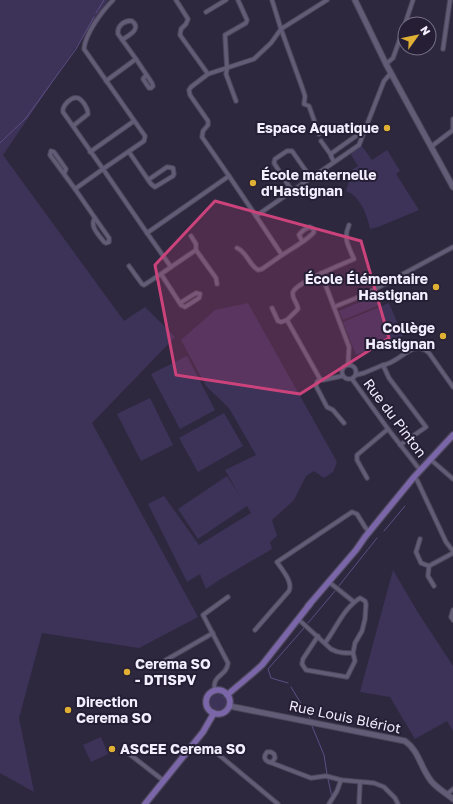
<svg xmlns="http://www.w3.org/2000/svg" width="453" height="804" font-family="'Golos Text',sans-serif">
  <rect width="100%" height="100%" fill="#2e283f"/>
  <g fill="#3d3358">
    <path d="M0,0H108L3,155L124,321L145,307L175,337L92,423L198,617L139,648L42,633L19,718L34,792L0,773Z"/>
    <path d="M361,145L372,160L387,150L400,171L396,174L419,210L378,227L370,229C368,217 360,195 346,191L353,169L358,166L350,153Z"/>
    <path d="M376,295L380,305L343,320L339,311Z"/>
    <path d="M248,303L337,462L333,472L324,478L314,471L306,476L294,500L272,520L277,536L270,542L272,549L219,580L206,589L200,574L187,582L148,504L164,496L199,545L251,513L247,506L198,539L178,509L227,476L240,496L225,470L256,455L229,408L206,386L181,340L215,310Z"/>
    <path d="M389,303L403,336L356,355L343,322Z"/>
    <path d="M187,356L215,410L180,429L151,374Z"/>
    <path d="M150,398L173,445L141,461L117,414Z"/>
    <path d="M224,413L243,446L198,472L179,438Z"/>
    <path d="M393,570L417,611L453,666V731L447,721L415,739L390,697L360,692Z"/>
    <circle cx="218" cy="702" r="9"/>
    <path d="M101,737L108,754L91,762L83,745Z"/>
  </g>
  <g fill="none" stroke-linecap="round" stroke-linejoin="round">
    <g stroke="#5d4e84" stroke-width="1">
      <path d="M96,13L104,0"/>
      <path d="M0,143L26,118L76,49L94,17"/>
      <path d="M384,531L405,506"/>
      <path d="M338,587L377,538"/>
      <path d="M308,623L335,591"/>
      <path d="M288,683L271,678L268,669L304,628"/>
      <path d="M291,687L311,720"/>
      <path d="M312,726L324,755L327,774"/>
      <path d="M328,779L332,797"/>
    </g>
    <defs>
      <g id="street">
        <path d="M113,0C102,11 85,34 84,49L145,136L144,141L103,169L147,233L229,176L256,216L359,145L384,81L391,73"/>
        <path d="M176,0L188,19L186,24L181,29L180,35L208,74L191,87L189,90L190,95L208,121V125L203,131L202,137L229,176"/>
        <path d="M272,0L281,29L302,87L305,96L304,104L309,106L319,134"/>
        <path d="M206,12L226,0"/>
        <path d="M405,24L413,0"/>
        <path d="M443,49L450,0"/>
        <path d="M136,59L152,83L153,86L151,88H149L143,79L146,75"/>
        <path d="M386,64L393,58L405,25"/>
        <path d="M208,74L254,59L271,43L281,29L327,0"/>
        <path d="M106,81L136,59L118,34C117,26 124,20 132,21C142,29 129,35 122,40"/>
        <path d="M236,101L226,74L227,69L225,35L246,23L247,20L238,0"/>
        <path d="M73,126L88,114C88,110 87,108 85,105C83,102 81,99 78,98C71,96 62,106 63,112L103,169L75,189L95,218"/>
        <path d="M321,141L331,155"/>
        <path d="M432,146L453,130V119"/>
        <path d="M90,152L134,121"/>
        <path d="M129,152L151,184L155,187L173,176L174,174L173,168L167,167L148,180"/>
        <path d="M334,162L331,156L332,153L363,131"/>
        <path d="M64,174L50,155L51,151L54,152L66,169L64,174L75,189"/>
        <path d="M292,191L274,163L275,159L287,151H292L311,178"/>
        <path d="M95,218L109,238V242L106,243L104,242C99,235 89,226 95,218Z"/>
        <path d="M147,233L171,267L161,274L181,305L185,307L199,298L200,294L196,293L180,303"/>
        <path d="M237,248C247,252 249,265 258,270L262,269L282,255L256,216"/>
        <path d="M196,250L216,278L217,284"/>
        <path d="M282,255C291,249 308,240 314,232L313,229L310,227C306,228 302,231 299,235L302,241"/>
        <path d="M129,266L142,284L144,285L161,274"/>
        <path d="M171,267L196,250V244L191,236"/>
        <path d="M321,273L349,347L348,365"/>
        <path d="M334,307L366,294L453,247"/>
        <path d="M272,308L278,321L281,322L287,320"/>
        <circle cx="349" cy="372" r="7"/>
        <path d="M383,365C400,363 413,338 429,353L453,387"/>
        <path d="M356,375L364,373L383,365L389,378L426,427L400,445"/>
        <path d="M342,376L323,380L320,379L317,382L316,386L327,407L333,410L344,423"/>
        <path d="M320,379L287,320L298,309C298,303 291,298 293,292C297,282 343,264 354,259C348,245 343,239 349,225"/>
        <path d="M352,379L388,429L420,470"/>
        <path d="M430,459L453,479"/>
        <path d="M414,477L417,480L446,542L453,551"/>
        <path d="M367,478L357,460V455L388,429"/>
        <path d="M420,539L416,552L421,563L429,566L453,553"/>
        <path d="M429,566L428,576L434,586"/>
        <path d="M329,582L354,602"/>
        <path d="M453,610L451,617L453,620"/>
        <path d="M298,619L331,649C338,653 344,653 353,653L355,643L362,631L365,619L366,604L365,601L360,598C343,609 337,627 325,643"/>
        <path d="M255,630L289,591C293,582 283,571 277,562L352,512L357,514L365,527L369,532"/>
        <path d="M318,636L303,659L302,664L306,670L347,677L355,661L353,653"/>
        <path d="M166,660L213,633"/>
        <path d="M215,691C211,674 227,677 228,663L203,615L228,597"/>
        <path d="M128,753L164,781"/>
        <path d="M219,755L278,804"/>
        <path d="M269,762H272L275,758L274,754L271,752H267C262,758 266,762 272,763L311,778L326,776L341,780L374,783L384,787L395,798L398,804"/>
        <path d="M447,794L453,789"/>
        <path d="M329,804L337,791L341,780"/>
        <path d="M359,804L360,783"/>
      </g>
      <g id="secondary">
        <path d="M355,0L386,64L453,187"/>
        <path d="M229,706L405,741C418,750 420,765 429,778C434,787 445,792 453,799"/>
      </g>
      <g id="primary">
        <path d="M308,606L356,550L365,537L414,477L453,435"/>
        <circle cx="218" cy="702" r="12"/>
        <path d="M227,695L253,673L262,665L310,604"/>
        <path d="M145,804L203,732L214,713"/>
      </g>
    </defs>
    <use href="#street" stroke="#4c465a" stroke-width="5.5"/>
    <use href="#secondary" stroke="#4c465a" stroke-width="7"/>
    <use href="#primary" stroke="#4c465a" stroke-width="8"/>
    <use href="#street" stroke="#635c76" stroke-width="3.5"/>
    <use href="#secondary" stroke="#635c76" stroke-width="5"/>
    <use href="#primary" stroke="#7a66a9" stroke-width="5.5"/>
  </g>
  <path fill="#cc437c" fill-opacity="0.2" stroke="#cc437c" stroke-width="3" stroke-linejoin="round" d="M215,201L361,241L389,338L300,394L176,375L155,265Z"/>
  <g fill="#e0b034" stroke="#251e35" stroke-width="1.5">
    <circle cx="387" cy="128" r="4"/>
    <circle cx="253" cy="183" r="4"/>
    <circle cx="436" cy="287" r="4"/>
    <circle cx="443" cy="336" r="4"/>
    <circle cx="127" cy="672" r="4"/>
    <circle cx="68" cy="710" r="4"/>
    <circle cx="112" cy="749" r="4"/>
  </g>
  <g text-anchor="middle" stroke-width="4" stroke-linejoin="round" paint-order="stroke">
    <g font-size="14" font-weight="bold" fill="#f2eefe" stroke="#251e35" text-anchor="start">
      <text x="379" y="133" text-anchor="end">Espace Aquatique</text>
      <text x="261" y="180">École maternelle<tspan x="261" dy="16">d'Hastignan</tspan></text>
      <text x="428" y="284" text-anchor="end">École Élémentaire<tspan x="428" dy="16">Hastignan</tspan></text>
      <text x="435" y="333" text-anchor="end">Collège<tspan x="435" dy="16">Hastignan</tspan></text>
      <text x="135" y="669">Cerema SO<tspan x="135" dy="16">- DTISPV</tspan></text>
      <text x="76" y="707">Direction<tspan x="76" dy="16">Cerema SO</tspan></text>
      <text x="120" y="754">ASCEE Cerema SO</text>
    </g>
    <g font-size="14" fill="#f2eefe" stroke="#251e35">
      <text transform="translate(395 418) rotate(53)" y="5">Rue du Pinton</text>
      <text transform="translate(345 717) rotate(12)" y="5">Rue Louis Blériot</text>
    </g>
  </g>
  <g transform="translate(417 36) rotate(57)"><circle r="19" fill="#251e35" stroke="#777185"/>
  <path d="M0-3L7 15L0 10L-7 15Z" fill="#e0b034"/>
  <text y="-6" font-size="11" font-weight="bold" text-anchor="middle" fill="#f2eefe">N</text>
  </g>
</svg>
